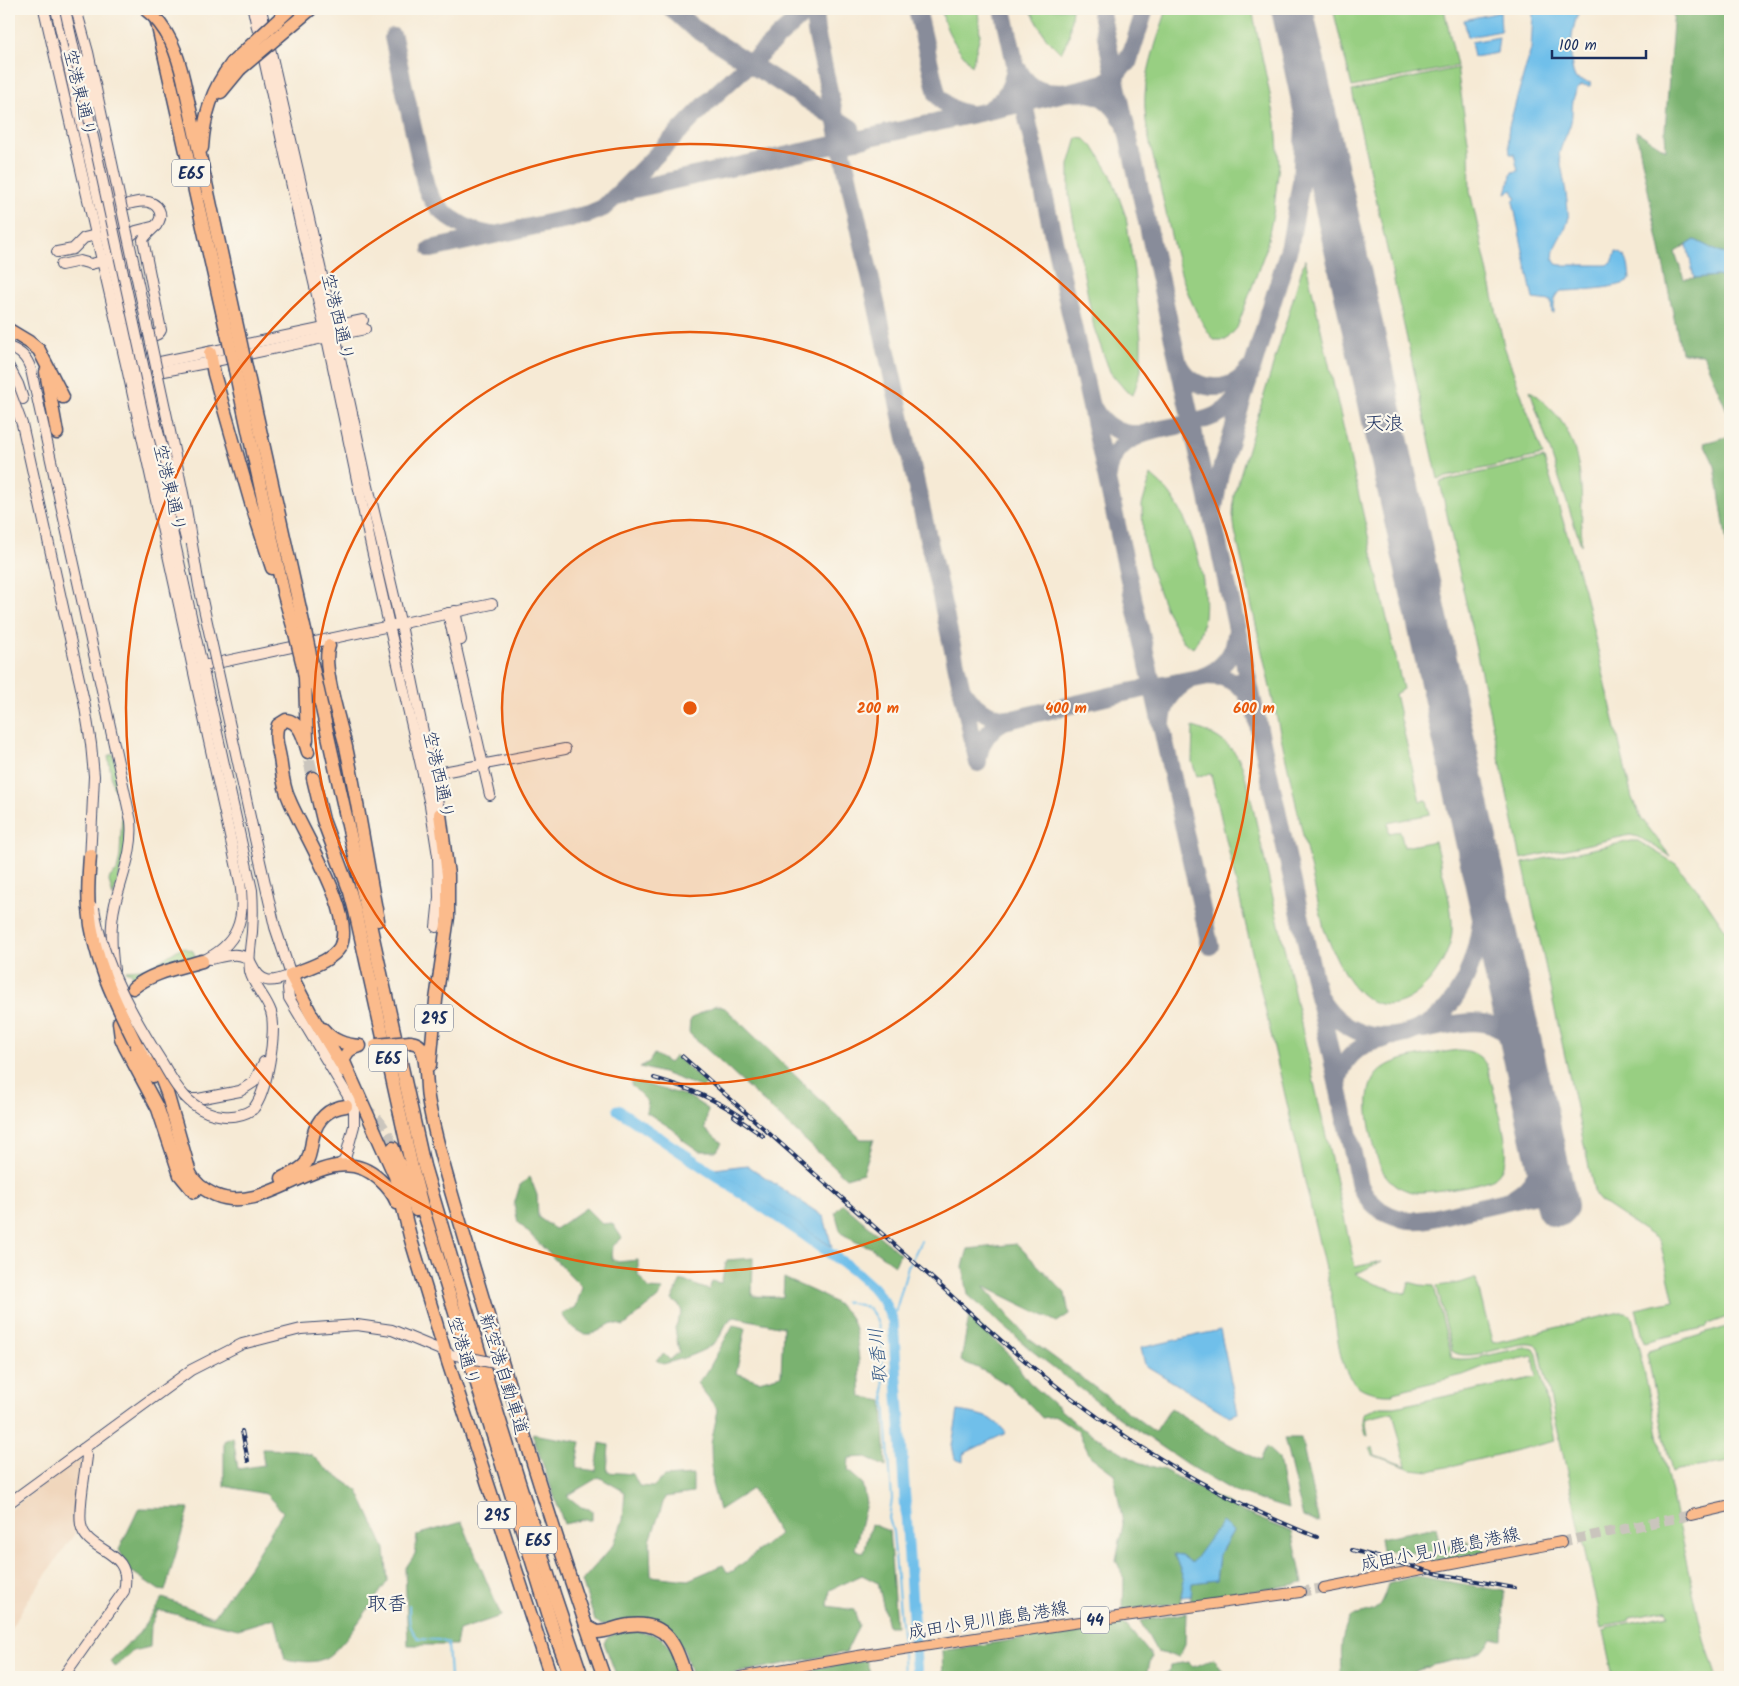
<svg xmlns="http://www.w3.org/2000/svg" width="1739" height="1686" font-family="Kalam,'Klee One',sans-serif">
  <rect width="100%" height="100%" fill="#fbf7ec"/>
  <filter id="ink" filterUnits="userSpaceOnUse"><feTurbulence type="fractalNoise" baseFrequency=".02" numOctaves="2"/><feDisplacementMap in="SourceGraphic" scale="10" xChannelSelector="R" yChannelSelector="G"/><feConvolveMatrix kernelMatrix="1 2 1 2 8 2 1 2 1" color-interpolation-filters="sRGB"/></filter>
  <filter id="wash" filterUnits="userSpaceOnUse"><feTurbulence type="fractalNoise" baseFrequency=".0096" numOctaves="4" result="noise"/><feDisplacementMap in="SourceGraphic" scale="20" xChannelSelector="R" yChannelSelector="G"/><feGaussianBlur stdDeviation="1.12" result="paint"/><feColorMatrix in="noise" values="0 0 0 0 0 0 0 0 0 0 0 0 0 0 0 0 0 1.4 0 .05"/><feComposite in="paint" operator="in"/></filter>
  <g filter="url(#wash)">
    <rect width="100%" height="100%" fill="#f6ead5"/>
    <path fill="#f0d6bc" d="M76,1457H80L83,1461L78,1529L28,1600L9,1631V1511Z"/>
    <g fill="#98cf82" stroke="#5a7f70">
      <path d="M942,9H978L980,35L972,66C959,50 943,30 942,9Z"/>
      <path d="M1030,9H1072L1069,37L1061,53L1046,38Z"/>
      <path d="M1167,9H1252L1276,123L1279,164L1274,209L1266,249L1237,328L1226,340H1214C1180,296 1173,240 1160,187C1155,162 1146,135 1145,109C1143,75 1157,41 1167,9Z"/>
      <path d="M1333,9H1444L1457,66L1352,87Z"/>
      <path d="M1457,68L1469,147L1470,191L1504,346L1543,455L1438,479L1352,91Z"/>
      <path d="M1077,138L1085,139L1095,149L1111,175L1126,217L1134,271L1141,339V371L1133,395L1126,391L1110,372L1094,328L1069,196V165Z"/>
      <path d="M1305,259L1403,689L1395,694L1420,801L1427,800L1430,814L1388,823L1389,833L1400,831L1404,847L1435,841C1440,866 1454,907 1452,931C1450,966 1407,1023 1368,999C1345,984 1334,953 1324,929L1235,531L1233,515L1234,495Z"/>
      <path d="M1530,390C1541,400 1555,411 1563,424C1585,460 1582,504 1581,545Z"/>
      <path d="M1544,458L1584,590L1632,798L1642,819L1670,856L1639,837L1630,835L1521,859L1440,482Z"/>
      <path d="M1151,475C1157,481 1165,487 1170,494C1195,528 1220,611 1193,648L1183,641L1166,610L1151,571L1143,539L1142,505Z"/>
      <path d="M1193,727C1211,732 1229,742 1239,759C1243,766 1245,777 1248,785L1355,1267L1382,1261L1356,1274L1373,1283L1406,1294L1409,1282L1420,1285L1434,1286L1452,1358C1472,1364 1523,1343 1534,1349L1537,1354L1555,1441L1430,1471L1411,1469L1373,1455L1370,1448H1373L1375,1455L1406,1466L1393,1412L1365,1419L1368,1435L1366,1434L1363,1422L1364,1413L1381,1407H1395L1537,1377L1533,1356L1488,1365L1463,1375L1393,1392V1394C1354,1395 1344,1377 1338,1342C1336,1327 1334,1313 1332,1299L1211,774L1197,776L1192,762Z"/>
      <path d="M113,754L131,835L113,897L109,881L110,877L117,871L120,856L122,812L121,795L113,787L108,756Z"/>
      <path d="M1632,841H1638L1676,864L1701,894L1730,937V1316L1708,1324L1707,1327L1644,1342L1636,1309L1674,1301L1660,1241L1600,1201L1595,1195L1523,863Z"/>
      <path d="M182,947L193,951L196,958L130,984L132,973L127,972L126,970L141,969L152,966Z"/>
      <path d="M1458,1050C1472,1050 1483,1056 1488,1069C1493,1089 1509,1141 1506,1159C1505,1166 1499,1174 1494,1178C1482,1185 1429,1193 1415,1192C1409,1192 1403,1189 1397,1186C1379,1174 1377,1157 1372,1137C1354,1057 1395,1060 1458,1050Z"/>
      <path d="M1472,1279H1476L1492,1341L1493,1343L1620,1312H1626L1632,1317L1704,1641L1716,1677H1613L1603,1631L1607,1630L1609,1627L1668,1615L1667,1610L1629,1617L1628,1621L1608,1625L1606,1627L1602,1628L1539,1347C1524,1334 1471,1366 1452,1351L1437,1286L1460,1283Z"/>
      <path d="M1730,1326V1462L1678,1470L1672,1473L1647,1354L1648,1351Z"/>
    </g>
    <g fill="#7ab270" stroke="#4a7067">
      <path d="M1674,9H1730V34L1727,54L1730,58V255L1721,253L1695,240L1675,252L1684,279L1717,276L1730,280V418L1703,354L1684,353L1681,352L1636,131L1666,150L1665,131Z"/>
      <path d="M1730,436V543L1727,544L1715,466L1704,443Z"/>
      <path d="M716,1005L725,1008L861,1139H874L863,1173L846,1178L689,1033L690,1019Z"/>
      <path d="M654,1054L669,1063L675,1056L707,1084L703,1088L666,1074L640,1067L649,1062Z"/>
      <path d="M632,1081L688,1096L708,1109L705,1129L722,1143L717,1151H699L683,1140L674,1130L646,1112L648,1102L631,1085Z"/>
      <path d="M530,1177L537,1195L538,1217L555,1229L586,1208L602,1224L612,1223L622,1238L613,1246L612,1259L618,1262L638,1260V1275L649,1289L663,1290L658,1298L624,1326L612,1323C606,1326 600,1331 594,1333C581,1338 568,1325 562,1314L576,1307L582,1287L518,1222L514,1205L520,1185Z"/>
      <path d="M843,1204L900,1254L895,1265L870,1247L856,1242L841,1233L835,1212Z"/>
      <path d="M1017,1244L1065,1293L1069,1314L1057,1322L983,1286L1029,1339L1155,1432L1171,1408L1207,1432L1260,1461L1266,1447L1279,1459L1288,1509L1235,1492L1187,1464L1115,1415L1031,1350L968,1295L963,1266L968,1249Z"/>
      <path d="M753,1258L752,1296L783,1297L784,1278C802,1287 840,1300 850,1317C860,1332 859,1377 861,1397L883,1401L886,1467L866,1457L849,1458L848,1471L862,1483L866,1503L855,1549L864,1553L871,1524L889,1531L896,1626H888L878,1583L862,1575L830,1590L828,1606L854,1610L859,1625L846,1652L716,1677H704L691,1674L685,1652L673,1636L642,1621L601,1625L595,1621L582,1581L614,1544L623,1520L625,1492L599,1477L567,1496L581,1507L592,1510V1520H582L564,1524L532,1434L581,1442L576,1468L596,1471L600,1443L609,1445L607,1472L633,1474L639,1486L653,1487L664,1477L693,1475V1493L665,1497L650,1541L651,1576L688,1580L723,1565L727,1572L733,1571L779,1534L752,1489L719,1510L712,1484L711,1443L718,1410L697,1383L707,1372L733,1325L746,1328L736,1373L759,1381L781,1375L783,1327L734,1317C725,1321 724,1331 718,1339C708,1352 678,1360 663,1364L656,1360L664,1354L670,1360L679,1352L675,1328L682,1312L679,1305L672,1300L681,1280L709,1290L712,1281L721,1283L727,1260Z"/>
      <path d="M969,1316L1007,1352L1029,1382L1080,1427L1138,1462L1164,1470L1243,1512L1292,1532L1303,1583L1191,1601V1583L1216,1580L1219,1555L1233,1531L1192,1563L1181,1555L1174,1554L1184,1580L1180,1603L1123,1610L1124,1578L1116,1560L1123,1524L1114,1474L1090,1456L1078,1431L1056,1416L1042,1418C1017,1389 997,1375 961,1361Z"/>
      <path d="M233,1437L238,1469L264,1465L262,1449L295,1450L312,1455L325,1468L358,1491L385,1549L388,1581C375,1598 340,1653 323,1659C312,1664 297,1661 285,1659L275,1618L238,1629L158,1610L151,1625L150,1647L133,1651L115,1667L110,1661L139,1633L163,1598L213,1617L249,1567L283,1512L266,1494L224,1486V1441Z"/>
      <path d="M1284,1438H1301L1319,1523L1303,1517Z"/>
      <path d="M139,1508L189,1509L165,1591L159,1590L131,1571L119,1550Z"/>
      <path d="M462,1522L501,1616L459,1630L456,1645H408L405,1569L415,1554L417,1535Z"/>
      <path d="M1436,1527L1440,1547L1468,1541L1470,1545L1479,1543L1488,1552L1431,1562L1430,1553L1382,1550L1380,1538Z"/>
      <path d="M1415,1576L1504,1591L1503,1640L1492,1639L1483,1650L1465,1658L1433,1665L1399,1677H1335L1342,1671C1341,1647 1340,1638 1351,1616C1379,1611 1379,1610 1388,1584Z"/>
      <path d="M1186,1613L1185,1645L1179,1657L1157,1652L1140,1621Z"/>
      <path d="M1124,1623L1152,1656L1146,1677L943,1676L942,1651Z"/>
      <path d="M634,1631C670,1634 669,1645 681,1675L679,1677H617L604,1643C610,1631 622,1632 634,1631Z"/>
      <path d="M1214,1658L1226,1677H1156L1169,1672L1170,1665L1188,1662L1193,1667Z"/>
      <path d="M866,1660L871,1677H841L838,1673L824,1677H764Z"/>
    </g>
    <g fill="#70bfea" stroke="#4677a4">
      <path d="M1541,9H1581C1571,22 1567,65 1576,79L1591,83L1590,86L1582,85C1579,88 1576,90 1575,94C1571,103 1573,113 1571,122C1568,134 1561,144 1559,155C1562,166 1570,213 1568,221C1564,235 1547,250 1556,264L1560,265H1606L1612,263L1616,252C1629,253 1629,270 1630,280C1624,288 1574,291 1561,291C1553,298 1554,304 1554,313H1552L1551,301L1533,299L1513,202L1516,198L1512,190L1506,193L1512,172L1518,171L1514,154H1510L1508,134L1509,126L1531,49L1533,13Z"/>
      <path d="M1500,12L1501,31L1468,37L1464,20Z"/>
      <path d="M1499,37L1497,53L1474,57L1471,42Z"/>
      <path d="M1695,240L1721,253L1730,255V280L1717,276L1694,278L1687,245Z"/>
      <path d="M747,1165L824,1217L832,1247L715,1169Z"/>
      <path d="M1220,1330L1238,1413L1229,1416L1145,1365L1141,1348Z"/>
      <path d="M958,1411C979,1415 993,1415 1006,1433L963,1454V1462L955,1459L952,1445Z"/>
      <path d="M1222,1522L1233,1531L1219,1555L1216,1580L1192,1583L1191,1596L1181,1597L1184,1580L1174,1554L1181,1555L1192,1563Z"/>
    </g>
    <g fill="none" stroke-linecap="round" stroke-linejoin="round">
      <g stroke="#70bfea" stroke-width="2">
        <path d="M845,1302C867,1305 875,1308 880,1332L892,1499L889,1518L893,1532L903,1646"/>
        <path d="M893,1321L908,1267L921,1241"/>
        <path d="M409,1605C409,1621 408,1628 419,1639L439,1640L448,1643L450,1677"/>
        <path d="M903,1653L904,1677"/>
      </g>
      <path stroke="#70bfea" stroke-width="11" d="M618,1110L806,1236L853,1270L872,1287L884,1302L893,1321L917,1677"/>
      <g stroke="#888c9a" stroke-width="18">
        <path d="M672,9L691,26L851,128"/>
        <path d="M817,9L815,22L816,32L978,763"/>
        <path d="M917,9L937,94C945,106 956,113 970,114"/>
        <path d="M1003,9L1210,946"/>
        <path d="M1100,9L1360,1186C1374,1212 1398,1224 1428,1219L1554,1190"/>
        <path d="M393,37L426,187C434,212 467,232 491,235"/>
        <path d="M1128,63L1145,9"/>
        <path d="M1018,69C1041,111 1073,81 1103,98C1112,104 1118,112 1123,121"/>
        <path d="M988,110C1005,101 1013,86 1015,67"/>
        <path d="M615,197L630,190L1024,103L1104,83C1119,74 1123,66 1131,52"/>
        <path d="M431,249L589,214L603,208L615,197L716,94L809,9"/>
        <path d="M1179,365C1194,392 1230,395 1248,370"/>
        <path d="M1094,409C1104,427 1121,435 1141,434"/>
        <path d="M1108,476C1114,417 1188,436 1225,410C1232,405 1237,397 1242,389"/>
        <path d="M1214,508L1220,473L1290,245L1301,182L1304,127V61"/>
        <path d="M1202,677C1221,670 1235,655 1236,634"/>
        <path d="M963,691C974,709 990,718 1011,719"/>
        <path d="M1162,723C1163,704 1173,689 1190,680"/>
        <path d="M978,760C980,742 989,729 1004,721L1114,695L1208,676L1222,677L1234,682L1244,690L1251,701"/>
        <path d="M1320,998C1332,1018 1351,1032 1374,1036C1389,1038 1403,1036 1416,1030C1470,1009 1484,932 1483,882"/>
        <path d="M1424,1030C1468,1021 1502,1010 1525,1060"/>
        <path d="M1338,1086C1340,1059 1359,1044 1384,1039"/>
        <path d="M1514,1197C1534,1185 1543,1166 1543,1143"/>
      </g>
      <path stroke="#888c9a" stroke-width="42" d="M1292,9L1557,1206"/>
    </g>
  </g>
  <g filter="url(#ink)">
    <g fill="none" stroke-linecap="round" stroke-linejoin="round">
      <g stroke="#cac5bd" stroke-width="10" stroke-dasharray="10 5" stroke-linecap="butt">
        <path d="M1561,1542L1691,1515"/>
        <path d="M1300,1592L1324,1588"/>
      </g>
      <g stroke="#cac5bd" stroke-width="12" stroke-dasharray="12 6" stroke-linecap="butt">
        <path d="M309,760L313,778"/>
        <path d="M362,1108C379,1116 386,1132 393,1148"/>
      </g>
      <defs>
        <g id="secondary">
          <path d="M44,9L128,373L240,882C246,919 238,945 202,961"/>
          <path d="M56,9L252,890C253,904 253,918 252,932C251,944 248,958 250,971C253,986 266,997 271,1012C277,1030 267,1094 253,1109"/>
          <path d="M253,9L300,223L325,329L371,546L430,805L438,856L439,898L436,927"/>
          <path d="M261,9L321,271L367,482L402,630L440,814"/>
          <path d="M75,20L82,61"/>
          <path d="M105,164L127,269"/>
          <path d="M114,208C127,205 151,194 159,210C161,214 161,217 159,221C155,229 147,232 143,240L161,330C159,335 153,337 148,334L144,328"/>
          <path d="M127,243V239L136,231L156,226"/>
          <path d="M57,252L73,249L84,238L96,235"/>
          <path d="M61,265L80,261L91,264L107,260"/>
          <path d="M9,347C21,352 27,357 31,370L131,821C134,850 122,876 115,904C110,925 111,948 114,970"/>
          <path d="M9,367L18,384L23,399"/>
          <path d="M136,367L363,320"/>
          <path d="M138,376L211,362L365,329"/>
          <path d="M162,423L169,446"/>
          <path d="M455,611L461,640"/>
          <path d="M448,613L490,795"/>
          <path d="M198,670L203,666L492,604"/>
          <path d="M427,775L565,749"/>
          <path d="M252,826L275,927L291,975L288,988L289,998L351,1101L354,1110V1126L345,1159L343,1162L338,1165"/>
          <path d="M210,959C221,957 235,952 245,957C249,958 250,961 252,965C262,986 273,982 291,975"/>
          <path d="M134,1028L159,1069"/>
          <path d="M183,1096L190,1099H198L240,1091L254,1082L264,1062"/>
          <path d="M9,1503L191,1370L242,1344L301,1329L357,1325L392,1330L450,1354"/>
          <path d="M63,1677L124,1591C134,1548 87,1554 81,1525C78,1507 85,1475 87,1456L83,1449"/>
        </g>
        <g id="primary">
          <path d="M1691,1515L1730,1506"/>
          <path d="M1324,1588L1561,1542"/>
          <path d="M740,1677L858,1656L1073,1623L1300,1592"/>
        </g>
        <g id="highway">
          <path d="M156,18L228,338"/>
          <path d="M184,82L239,335"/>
          <path d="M221,92L240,69"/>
          <path d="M202,148C204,115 212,89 232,63"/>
          <path d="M9,330L29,342L39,350L63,397"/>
          <path d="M210,353L214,374L251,503L272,568"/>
          <path d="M246,367L305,631"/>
          <path d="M235,370L284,595L295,633"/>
          <path d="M46,372L57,433"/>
          <path d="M329,646C321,665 341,725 346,747C358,804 367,863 378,920"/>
          <path d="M312,664L424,1166L494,1402L555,1597L582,1677"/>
          <path d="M303,666L305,678L307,740"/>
          <path d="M313,778L323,820L350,892L355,911L412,1168L424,1213L553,1629L571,1677"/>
          <path d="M291,975C306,968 331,962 340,947C357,916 301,830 289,799C283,787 282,771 280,758C278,747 274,736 278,725L286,720C301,722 304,740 308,752"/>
          <path d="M291,975L311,1014L345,1071"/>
          <path d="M133,988C153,972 179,968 202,961"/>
          <path d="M119,1022L121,1038L125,1047L158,1109L180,1175L194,1192"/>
          <path d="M323,1029C333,1041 345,1045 360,1046"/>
          <path d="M410,1042C416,1043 420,1044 422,1050C427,1061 426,1085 428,1098C434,1135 445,1170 455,1205C502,1363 549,1522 604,1677"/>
          <path d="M137,1046L153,1076"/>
          <path d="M359,1046C350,1049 345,1052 344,1062L395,1176L411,1240L448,1362L551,1677"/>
          <path d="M155,1062L167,1093L190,1173C195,1184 204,1190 215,1195C271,1219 329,1133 379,1179C387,1186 393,1193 397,1203"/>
          <path d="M430,1065L436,1000L448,917V875L440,814"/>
          <path d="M393,1148L416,1210"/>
          <path d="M282,1178C290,1174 300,1171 306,1163C311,1155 311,1145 313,1136C317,1119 329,1108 346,1106"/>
          <path d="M586,1626L597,1632C608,1632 618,1626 629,1625C668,1620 676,1646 686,1677"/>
        </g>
      </defs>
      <use href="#secondary" stroke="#3c4b70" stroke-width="12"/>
      <use href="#primary" stroke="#3c4b70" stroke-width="12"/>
      <use href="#highway" stroke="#3c4b70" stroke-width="15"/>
      <use href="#secondary" stroke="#fde4d1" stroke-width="10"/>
      <use href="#primary" stroke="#fbbb8c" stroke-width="10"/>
      <use href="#highway" stroke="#fbbb8c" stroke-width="12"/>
      <defs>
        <g id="rail">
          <path d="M682,1056C763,1127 843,1199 923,1270C960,1303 996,1338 1035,1369C1122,1440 1212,1496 1317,1537"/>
          <path d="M654,1078C686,1087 715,1099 742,1117"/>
          <path d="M734,1116L763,1136"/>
          <path d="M242,1431L248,1461"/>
          <path d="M1352,1550L1439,1574L1514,1588"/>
        </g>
      </defs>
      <use href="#rail" stroke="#1b2f5e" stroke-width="4"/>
      <use href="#rail" stroke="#fbf7ec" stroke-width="2" stroke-dasharray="5.5" stroke-linecap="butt"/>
      <defs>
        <g id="secondary-bridge">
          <path d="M65,9L156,424L186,539"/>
          <path d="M76,9L88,52L168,422L185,503L199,586L252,826"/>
          <path d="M82,61L91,102"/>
          <path d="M9,389L22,424L84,701L91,744L94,776L90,861"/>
          <path d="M94,908C103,964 133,1017 163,1064C171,1078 180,1094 193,1104C210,1117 235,1121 253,1109"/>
          <path d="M456,1355L495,1363"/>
        </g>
        <g id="highway-bridge">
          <path d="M145,9C169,27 178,55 184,82"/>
          <path d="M232,63L290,9"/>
          <path d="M240,69L311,9"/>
          <path d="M239,335L246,367"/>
          <path d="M228,338L235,370"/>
          <path d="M305,631L312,664"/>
          <path d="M295,633L303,666"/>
          <path d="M90,855C89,873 87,891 89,909C93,959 115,1002 137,1046"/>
          <path d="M376,1045L410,1042"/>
        </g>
      </defs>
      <use href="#secondary-bridge" stroke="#3c4b70" stroke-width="12" stroke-linecap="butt"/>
      <use href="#highway-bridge" stroke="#3c4b70" stroke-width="15" stroke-linecap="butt"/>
      <use href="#secondary-bridge" stroke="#fde4d1" stroke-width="10"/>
      <use href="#highway-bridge" stroke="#fbbb8c" stroke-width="12"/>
    </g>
  </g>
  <circle cx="690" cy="708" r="188" fill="#e8590c" fill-opacity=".12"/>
  <g fill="none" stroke="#e8590c" stroke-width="2.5">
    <circle cx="690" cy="708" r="188"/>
    <circle cx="690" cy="708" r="376"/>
    <circle cx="690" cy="708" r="564"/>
  </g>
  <g text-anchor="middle" stroke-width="4.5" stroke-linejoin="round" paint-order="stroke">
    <g fill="#fbf7ec" stroke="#5e6b89" stroke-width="1">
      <rect x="172" y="159.5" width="38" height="27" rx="4"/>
      <rect x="415" y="1004.5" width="38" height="27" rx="4"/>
      <rect x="369" y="1044.5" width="38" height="27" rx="4"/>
      <rect x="478" y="1501.5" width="38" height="27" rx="4"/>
      <rect x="519" y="1526.5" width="38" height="27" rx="4"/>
      <rect x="1081" y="1606.5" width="28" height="27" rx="4"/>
    </g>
    <g font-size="16" font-weight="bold" fill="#1b2f5e">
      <text x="191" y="179">E65</text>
      <text x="434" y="1024">295</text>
      <text x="388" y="1064">E65</text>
      <text x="497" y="1521">295</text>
      <text x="538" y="1546">E65</text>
      <text x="1095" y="1626">44</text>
    </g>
    <g font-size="18" fill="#1b2f5e" stroke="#fbf7ec">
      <text transform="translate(80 93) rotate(77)" y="6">空港東通り</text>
      <text transform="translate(338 317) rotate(77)" y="6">空港西通り</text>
      <text transform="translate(170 488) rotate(77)" y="6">空港東通り</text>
      <text transform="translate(439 775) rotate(78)" y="6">空港西通り</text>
      <text transform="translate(464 1351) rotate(73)" y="6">空港通り</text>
      <text transform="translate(504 1374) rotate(73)" y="6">新空港自動車道</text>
      <text transform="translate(1440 1549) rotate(-11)" y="6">成田小見川鹿島港線</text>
      <text transform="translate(988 1620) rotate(-9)" y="6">成田小見川鹿島港線</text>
    </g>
    <g font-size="19" font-style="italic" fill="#355a88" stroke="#fbf7ec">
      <text transform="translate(877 1356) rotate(-95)" y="7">取香川</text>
    </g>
    <g font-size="20" fill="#1b2f5e" stroke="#fbf7ec">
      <text x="1384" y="430">天浪</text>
      <text x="387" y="1610">取香</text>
    </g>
  </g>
  <circle cx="690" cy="708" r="8" fill="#e8590c" stroke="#fbf7ec" stroke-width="2.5"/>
  <g font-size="15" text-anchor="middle" font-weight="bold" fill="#e8590c" stroke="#fbf7ec" stroke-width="4.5" stroke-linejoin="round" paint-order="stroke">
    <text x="878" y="713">200 m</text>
    <text x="1066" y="713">400 m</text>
    <text x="1254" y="713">600 m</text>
  </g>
  <rect width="1739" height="1686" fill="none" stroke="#fbf7ec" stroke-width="30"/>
  <path d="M1552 50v8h94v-8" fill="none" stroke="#1b2f5e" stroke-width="2.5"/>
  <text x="1559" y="50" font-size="15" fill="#1b2f5e" stroke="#fbf7ec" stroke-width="4" paint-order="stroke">100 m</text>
</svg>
